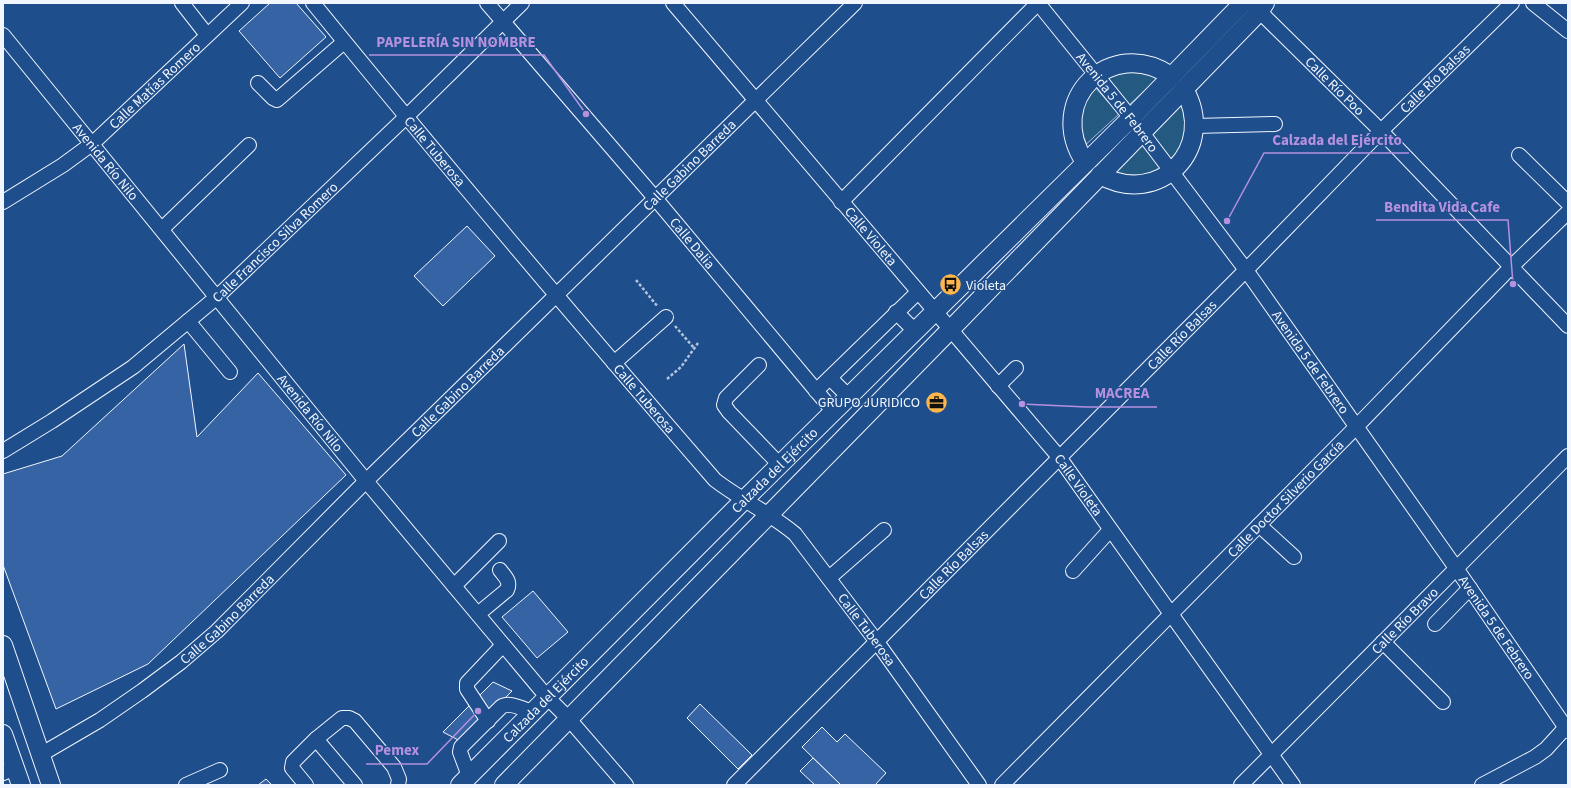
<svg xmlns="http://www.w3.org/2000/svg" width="1571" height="788" font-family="'Source Sans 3',sans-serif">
  <rect width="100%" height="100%" fill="#1f4e8c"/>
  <g fill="#245a82" stroke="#a8bbd7">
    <path d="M1113,69L1162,74L1126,108L1101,78Z"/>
    <path d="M1093,85L1119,114L1081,149L1074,130Z"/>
    <path d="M1178,98L1183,105L1187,138L1171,161L1146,130Z"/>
    <path d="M1139,141L1165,174L1107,176Z"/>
  </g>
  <g fill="#3563a3" stroke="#f2f6ff">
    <path d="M270,3H296L326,37L280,78L239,31Z"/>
    <path d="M467,226L495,256L443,306L414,276Z"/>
    <path d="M184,344L197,437L258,373L346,475L148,664L56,709L3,565V474L62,456Z"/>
    <path d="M533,591L568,632L537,658L502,617Z"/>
    <path d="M493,682L512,691L462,742L443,732Z"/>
    <path d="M700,704L752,755L738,769L687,718Z"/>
    <path d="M822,727L837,742L845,734L886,773L875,785H841L802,747Z"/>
    <path d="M813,758L841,785H815L800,771Z"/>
    <path d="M266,779L272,785H258Z"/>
  </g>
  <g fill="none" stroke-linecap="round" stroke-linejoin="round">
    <defs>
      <g id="minor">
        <path d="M182,3L207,35"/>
        <path id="s1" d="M313,3C444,164 579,323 715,480C741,500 770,513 795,534L877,642L979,785"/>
        <path id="s2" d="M487,3L655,198L834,412"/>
        <path id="s3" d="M673,3L1059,457L1293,785"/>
        <path id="s4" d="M1038,3L1131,118L1246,270L1456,568L1568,731"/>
        <path id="s5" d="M1251,3L1381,131L1568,326"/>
        <path d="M1533,3L1568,31"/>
        <path id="s6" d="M3,35L366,481L547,697L569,719L626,785"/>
        <path d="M258,83L273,98L277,100L344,42"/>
        <path d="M1195,126L1275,124"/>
        <path d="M1519,155L1568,203"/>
        <path id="s7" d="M3,202L63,165L93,143L242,3"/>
        <path d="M841,202L1038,3"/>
        <path d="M162,229L249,145"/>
        <path d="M896,312L915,331"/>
        <path d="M188,321L230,372"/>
        <path d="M614,363L666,317"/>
        <path d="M759,365L726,398L724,405L729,412L780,465"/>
        <path d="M830,378L849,397"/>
        <path d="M998,386L1016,368"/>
        <path d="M816,391L918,292"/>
        <path id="s8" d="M3,451L52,421L133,367L217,297L406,117L522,3"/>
        <path d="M1259,525L1294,557"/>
        <path d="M1073,571L1110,530"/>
        <path d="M829,578L884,530"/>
        <path d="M454,586L499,541"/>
        <path d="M478,614L507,590C511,581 505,577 500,570"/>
        <path d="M1435,624L1470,588"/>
        <path d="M1383,642L1443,702"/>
        <path d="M488,721L467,689V683L503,645"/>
        <path id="s9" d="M40,755L100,720L142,691L181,662L217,631L366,481L855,3"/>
        <path d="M3,773L15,768"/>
        <path d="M469,776L460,752L461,747L501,707C509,701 523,709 532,712"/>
        <path d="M186,785L220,770"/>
        <path d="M306,785L292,768L293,762L316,739"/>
        <path d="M355,785L316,739L342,718H349L355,721L394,767L399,779L398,785"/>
        <path id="s10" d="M734,785L1246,270L1381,131L1512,3"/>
        <path id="s11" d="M1002,785L1356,427L1511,267L1568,212"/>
        <path id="s12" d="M1241,785L1568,456"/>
        <path d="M1482,785L1535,757L1546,749L1568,725"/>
      </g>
      <g id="major">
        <path d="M1085,162C1044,101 1111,35 1171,76"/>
        <path d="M1100,175C1159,208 1218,148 1184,89"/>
        <path d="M3,645L51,785"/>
        <path d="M3,734L21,785"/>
        <path id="s13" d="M460,785L744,500L1131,118L1243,3"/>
        <path d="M504,785L950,330L1259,12L1265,3"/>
      </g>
    </defs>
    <use href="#minor" stroke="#f2f6ff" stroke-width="16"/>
    <use href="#major" stroke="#f2f6ff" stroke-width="20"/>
    <g stroke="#b3c4dc" stroke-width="2.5" stroke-dasharray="3 2" stroke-linecap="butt">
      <path d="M636,280L658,307"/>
      <path d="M675,326L694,348"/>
      <path d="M667,379L681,367L698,343"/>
    </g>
    <use href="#minor" stroke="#1f4e8c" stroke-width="14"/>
    <use href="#major" stroke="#1f4e8c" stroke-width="18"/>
  </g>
  <defs>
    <symbol id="bus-disc" viewBox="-11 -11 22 22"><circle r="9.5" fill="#ffb74d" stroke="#1f4e8c"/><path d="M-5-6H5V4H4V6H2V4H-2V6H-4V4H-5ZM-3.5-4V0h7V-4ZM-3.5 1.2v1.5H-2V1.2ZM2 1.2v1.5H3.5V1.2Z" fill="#111"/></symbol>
    <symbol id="office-disc" viewBox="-11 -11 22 22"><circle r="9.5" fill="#ffb74d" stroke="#1f4e8c"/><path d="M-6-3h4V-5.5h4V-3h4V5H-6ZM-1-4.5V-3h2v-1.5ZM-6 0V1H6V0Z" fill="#111"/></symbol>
  </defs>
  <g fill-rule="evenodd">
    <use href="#bus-disc" x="938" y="272" width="25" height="25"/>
    <use href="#office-disc" x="924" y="390" width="25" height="25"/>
  </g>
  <g text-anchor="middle" stroke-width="3" stroke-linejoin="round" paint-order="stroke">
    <g font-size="14" fill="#f2f6ff" stroke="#1f4e8c">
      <text dy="5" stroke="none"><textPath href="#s10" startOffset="995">Calle Río Balsas</textPath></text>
      <text dy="5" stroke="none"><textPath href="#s7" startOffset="192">Calle Matías Romero</textPath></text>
      <text dy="5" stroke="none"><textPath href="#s5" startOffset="118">Calle Río Poo</textPath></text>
      <text dy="5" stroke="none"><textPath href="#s4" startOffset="127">Avenida 5 de Febrero</textPath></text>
      <text dy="5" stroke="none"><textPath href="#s1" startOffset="192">Calle Tuberosa</textPath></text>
      <text dy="5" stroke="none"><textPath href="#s6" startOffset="163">Avenida Río Nilo</textPath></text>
      <text dy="5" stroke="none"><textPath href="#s9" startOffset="880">Calle Gabino Barreda</textPath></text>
      <text dy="5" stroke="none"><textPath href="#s3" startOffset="306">Calle Violeta</textPath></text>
      <text dy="5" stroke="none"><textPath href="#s8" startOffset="344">Calle Francisco Silva Romero</textPath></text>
      <text dy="5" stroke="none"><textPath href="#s2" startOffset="316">Calle Dalia</textPath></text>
      <text dy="5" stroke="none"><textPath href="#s10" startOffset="635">Calle Río Balsas</textPath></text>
      <text dy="5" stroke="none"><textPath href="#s4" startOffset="451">Avenida 5 de Febrero</textPath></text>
      <text dy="5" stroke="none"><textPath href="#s9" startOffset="556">Calle Gabino Barreda</textPath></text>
      <text dy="5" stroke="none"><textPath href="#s1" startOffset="516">Calle Tuberosa</textPath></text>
      <text dy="5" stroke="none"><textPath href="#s6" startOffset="487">Avenida Río Nilo</textPath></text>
      <text dy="5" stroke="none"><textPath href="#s13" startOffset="445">Calzada del Ejército</textPath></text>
      <text dy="5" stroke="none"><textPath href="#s3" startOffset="630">Calle Violeta</textPath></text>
      <text dy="5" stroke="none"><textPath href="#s11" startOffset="403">Calle Doctor Silverio García</textPath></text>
      <text dy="5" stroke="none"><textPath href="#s10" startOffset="311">Calle Río Balsas</textPath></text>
      <text dy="5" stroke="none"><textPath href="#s9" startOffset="232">Calle Gabino Barreda</textPath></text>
      <text dy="5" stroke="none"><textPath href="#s12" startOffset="232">Calle Río Bravo</textPath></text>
      <text dy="5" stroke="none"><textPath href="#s4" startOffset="775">Avenida 5 de Febrero</textPath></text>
      <text dy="5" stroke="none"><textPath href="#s1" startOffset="840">Calle Tuberosa</textPath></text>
      <text dy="5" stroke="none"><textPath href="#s13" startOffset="121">Calzada del Ejército</textPath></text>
    </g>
    <g font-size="14" fill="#f2f6ff" stroke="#1f4e8c" text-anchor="start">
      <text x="966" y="290">Violeta</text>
      <text x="920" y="407" text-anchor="end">GRUPO JURIDICO</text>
    </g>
  </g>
  <path fill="none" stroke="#b691df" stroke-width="1.5" d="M586 114L544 55H369M1227 221L1264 153H1409M1513 284L1508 220H1376M1022 404L1086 407H1157M478 711L427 764H366"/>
  <g fill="#b691df" stroke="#1f4e8c" stroke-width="1.5">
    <circle cx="586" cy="114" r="4"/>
    <circle cx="1227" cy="221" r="4"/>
    <circle cx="1513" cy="284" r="4"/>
    <circle cx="1022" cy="404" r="4"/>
    <circle cx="478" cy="711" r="4"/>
  </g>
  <g font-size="15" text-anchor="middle" font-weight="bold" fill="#b691df" stroke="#1f4e8c" stroke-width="3" stroke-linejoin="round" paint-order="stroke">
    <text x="456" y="47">PAPELERÍA SIN NOMBRE</text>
    <text x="1337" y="145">Calzada del Ejército</text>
    <text x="1442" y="212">Bendita Vida Cafe</text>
    <text x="1122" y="398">MACREA</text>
    <text x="397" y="755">Pemex</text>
  </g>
  <rect width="1571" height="788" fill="none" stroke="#f2f6ff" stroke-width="8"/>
</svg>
